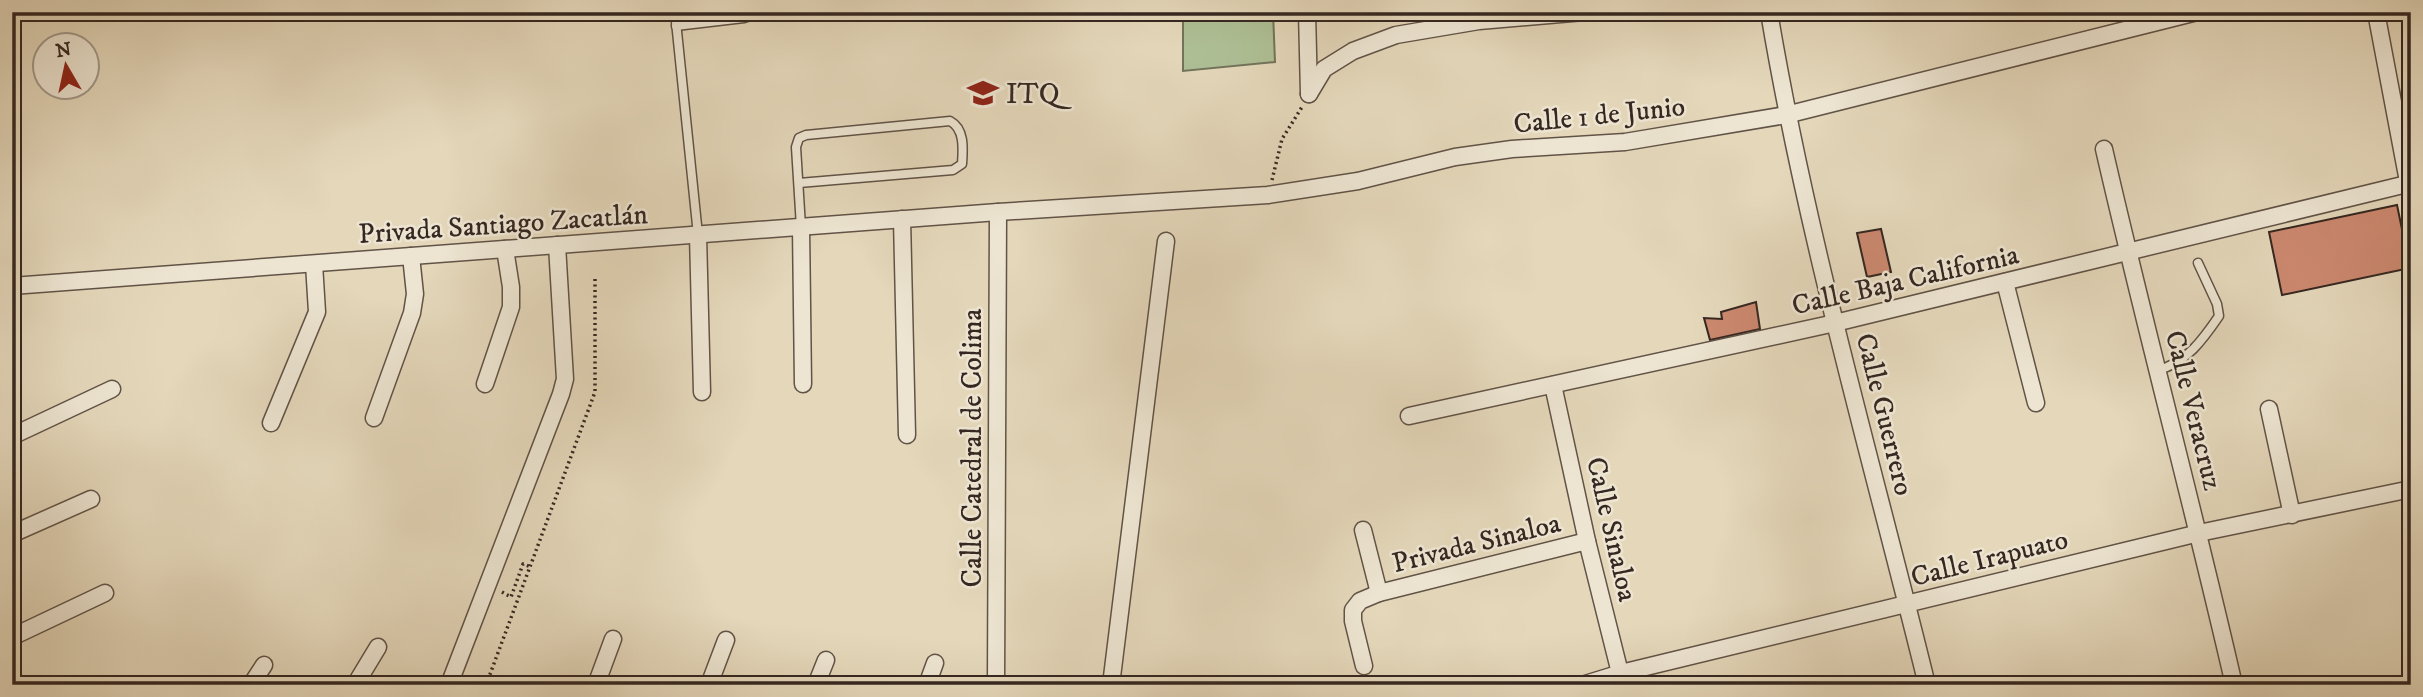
<svg xmlns="http://www.w3.org/2000/svg" width="2423" height="697" font-family="'IM FELL DW Pica',serif">
  <rect width="100%" height="100%" fill="#e4d7ba"/>
  <filter id="stains"><feTurbulence type="fractalNoise" baseFrequency=".00286" numOctaves="4"/><feColorMatrix values="0 0 0 0 .2 0 0 0 0 .09 0 0 0 0 .02 0 0 0 .5 -.17"/></filter>
  <radialGradient id="worn" r=".72"><stop offset=".6" stop-color="#630" stop-opacity="0"/><stop offset="1" stop-color="#630" stop-opacity=".3"/></radialGradient>
  <path fill="#aebf95" stroke="#72735b" stroke-width="2" d="M1183,12H1273L1275,62L1183,71Z"/>
  <g fill="#cb886f" stroke="#352721" stroke-width="2">
    <path d="M2397,205L2410,268L2282,295L2269,232Z"/>
    <path d="M1881,229L1891,272L1867,277L1857,233Z"/>
    <path d="M1756,302L1760,329L1710,340L1704,318L1722,319L1721,312Z"/>
  </g>
  <g fill="none" stroke-linecap="round" stroke-linejoin="round">
    <defs>
      <g id="service">
        <path d="M675,12L698,235"/>
        <path d="M676,26L744,18L750,16L751,12"/>
        <path d="M799,183L953,170L962,164C963,149 965,129 950,121L806,135L799,138L796,147L801,227"/>
        <path d="M2157,370C2186,364 2204,338 2219,316L2217,304L2198,263"/>
      </g>
      <g id="minor">
        <path d="M1307,12L1309,94"/>
        <path d="M1769,12C1807,239 1872,461 1927,685"/>
        <path d="M2376,12L2410,192"/>
        <path d="M1309,94L1324,69L1353,51L1396,35L1479,21L1584,12"/>
        <path d="M2104,149C2145,328 2193,506 2234,685"/>
        <path d="M902,219L907,435"/>
        <path d="M801,227L803,384"/>
        <path d="M698,235L702,392"/>
        <path d="M2005,282L2036,403"/>
        <path d="M12,286L998,212L1268,195L1358,181L1455,157L1512,149L1625,142L1786,115L2197,12"/>
        <path d="M485,384L511,307V287L505,249"/>
        <path d="M1553,385L1587,541L1623,685"/>
        <path d="M2269,409L2292,515"/>
        <path d="M1409,416L1835,323L2411,183"/>
        <path d="M374,418L412,313L415,294L411,256"/>
        <path d="M271,423L317,312L314,264"/>
        <path d="M12,436L112,389"/>
        <path d="M1363,530L1379,593"/>
        <path d="M12,534L91,499"/>
        <path d="M12,637L105,593"/>
        <path d="M1364,666L1353,621V610L1360,601L1379,593L1587,541"/>
        <path d="M251,685L264,665"/>
        <path d="M355,685L378,647"/>
        <path d="M449,685L561,394L565,379L557,245"/>
        <path d="M596,685L613,639"/>
        <path d="M709,685L726,640"/>
        <path d="M816,685L826,660"/>
        <path d="M927,685L935,663"/>
        <path d="M996,685L998,212"/>
        <path d="M1111,685L1166,241"/>
        <path d="M1582,685L1621,673L2199,533L2411,489"/>
      </g>
    </defs>
    <use href="#service" stroke="#615347" stroke-width="11"/>
    <use href="#minor" stroke="#615347" stroke-width="19"/>
    <g stroke="#352721" stroke-width="3.5" stroke-dasharray="2 3.5" stroke-linecap="butt">
      <path d="M1272,180L1282,139L1302,107"/>
      <path d="M502,592L511,597L523,564L531,567"/>
      <path d="M486,685L595,392V276"/>
    </g>
    <use href="#service" stroke="#ede5d2" stroke-width="8"/>
    <use href="#minor" stroke="#ede5d2" stroke-width="16"/>
  </g>
  <defs>
    <symbol id="university-bare" viewBox="-9 -9 18 18"><path d="M0-5L7-2L0 1L-7-2ZM-4 1L0 2.5L4 1V4Q0 6-4 4Z" fill="#8f2418" stroke="#ede5d2" stroke-width="2.5" paint-order="stroke"/></symbol>
  </defs>
  <g fill-rule="evenodd">
    <use href="#university-bare" x="961" y="71" width="44" height="44"/>
  </g>
  <g text-anchor="middle" stroke-width="5" stroke-linejoin="round" paint-order="stroke">
    <g font-size="28" fill="#352721" stroke="#ede5d2" text-anchor="start">
      <text x="1006" y="103">ITQ</text>
    </g>
    <g font-size="28" fill="#352721" stroke="#ede5d2">
      <text transform="translate(1599 114) rotate(-6)" y="10">Calle 1 de Junio</text>
      <text transform="translate(503 223) rotate(-4)" y="10">Privada Santiago Zacatlán</text>
      <text transform="translate(1905 279) rotate(-13)" y="10">Calle Baja California</text>
      <text transform="translate(2195 410) rotate(76)" y="10">Calle Veracruz</text>
      <text transform="translate(1886 414) rotate(76)" y="10">Calle Guerrero</text>
      <text transform="translate(971 448) rotate(-90)" y="10">Calle Catedral de Colima</text>
      <text transform="translate(1613 529) rotate(77)" y="10">Calle Sinaloa</text>
      <text transform="translate(1476 542) rotate(-14)" y="10">Privada Sinaloa</text>
      <text transform="translate(1989 557) rotate(-14)" y="10">Calle Irapuato</text>
    </g>
  </g>
  <rect width="2423" height="697" fill="none" stroke="#e4d7ba" stroke-width="42"/>
  <rect x="14" y="14" width="2395" height="669" fill="none" stroke="#352721" stroke-width="3.5"/>
  <rect x="21" y="21" width="2381" height="655" fill="none" stroke="#352721" stroke-width="2"/>
  <g transform="translate(66 66) rotate(351)"><circle r="33" fill="#ede5d2" stroke="#a3998b" stroke-width="2"/>
  <path d="M0-5L12 26L0 18L-12 26Z" fill="#8f2418"/>
  <text y="-10" font-size="19" font-weight="bold" text-anchor="middle" fill="#352721">N</text>
  </g>
  <rect width="100%" height="100%" filter="url(#stains)"/>
  <rect width="100%" height="100%" fill="url(#worn)"/>
</svg>
